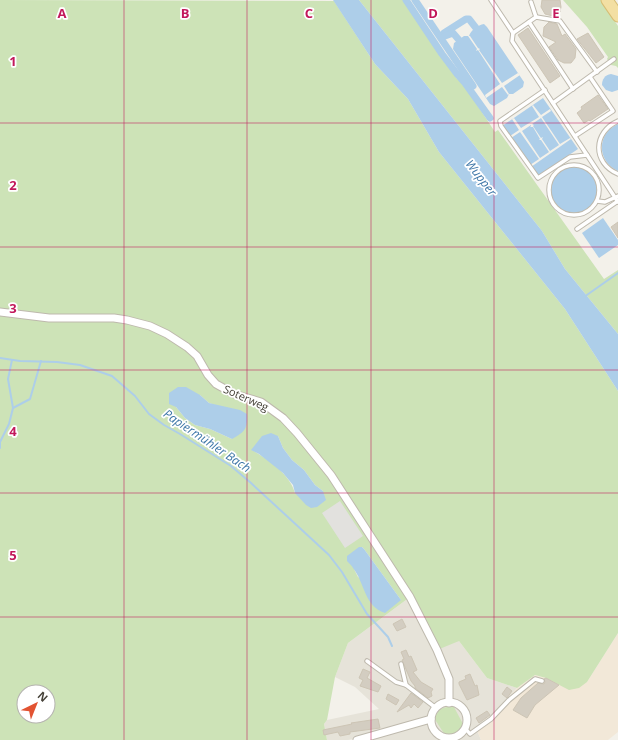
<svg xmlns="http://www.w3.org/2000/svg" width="618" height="740" font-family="'Open Sans',sans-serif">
  <rect width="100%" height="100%" fill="#f3f1ea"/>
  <path fill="#e6e3d9" d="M410,597L459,641L487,678L517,688L497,710L476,728L481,740H366L365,737L348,740H327L324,724L327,720L379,709L355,687L335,677L348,643Z"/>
  <path fill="#f2e8d8" d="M618,633V732L608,740H481L476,728L497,710L517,688L535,675L546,678L559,685L587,682Z"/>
  <g fill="#cde3b7" fill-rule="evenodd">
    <path d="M0,0L334,1L375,64L408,99L439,152L565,309L618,391V633L587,682L579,688L569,690L546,678L535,675L517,688L487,678L459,641L437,650L410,597L348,643L335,677L327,720L324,724L327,740H0ZM200,395L209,403L221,407L232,439L210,429L195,425L185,418L176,407ZM278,436L283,448L292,460L304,470L315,485L323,491L295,493C290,474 268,459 252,450ZM362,547L364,549L401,600L358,577L354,569ZM24,692H48V716H24Z"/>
    <path d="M359,0H403L457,79L462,82L495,132L498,130L604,279L618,270V334L565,269L542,231Z"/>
    <path d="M563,0H601L618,26V68L616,66L611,65L607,59L608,57L587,27Z"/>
    <path d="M450,706L454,707L463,724C459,732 454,735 445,735L434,718L440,709Z"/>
  </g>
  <path fill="#e2e1de" d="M340,501L363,536L345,548L322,513Z"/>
  <g fill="#adcee9">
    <path d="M333,0H359L542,231L565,269L618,334V391L565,309L439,152L408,99L375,64Z"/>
    <path d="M484,24L487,27L524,82L523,87L513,94H509L507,98L494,106L490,104L453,49L454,43L464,36H469C471,30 478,25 484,24Z"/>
    <path d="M611,74L618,76V90L612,92L606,90L602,85C602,79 605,75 611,74Z"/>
    <path d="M543,98L578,149L538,176L502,126Z"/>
    <path d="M618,124V171C596,161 597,133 618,124Z"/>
    <circle cx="574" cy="190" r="23"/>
    <path d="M603,218L618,240V245L599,258L582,233Z"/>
    <path d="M178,387H186L200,395L209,403L240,410L247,414C248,428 245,432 232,439L210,429L195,425L185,418L176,407L169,404V393Z"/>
    <path d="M271,433L278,436L283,448L292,460L304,470L315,485L323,491L326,500L317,507L311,508L306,505L295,493L293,485L283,473L259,454L251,450L262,436Z"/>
    <path d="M359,547H362L364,549L401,600L385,613C364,606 365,583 353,568C352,566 349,563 347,561V556Z"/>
  </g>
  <g fill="#f3f1ea" fill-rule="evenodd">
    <path d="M468,36H470L478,48L480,49L479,50L502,83L518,73L520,75L504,86L509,94L508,95L502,87L486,98L485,95L500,84L478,50L476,51L477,49Z"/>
    <path d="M533,105L541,115L550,109L551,111L542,117L560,144L570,138L571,139L531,167L530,165L539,159L520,132L511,138L510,136L519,130L512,119L514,118L521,128L539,117L532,106ZM541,118L559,145L550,151L542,139L543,137L541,138L533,126L534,125L532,124ZM531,125V126L530,127H533L540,139L539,140H541L549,152L540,158L522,131Z"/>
  </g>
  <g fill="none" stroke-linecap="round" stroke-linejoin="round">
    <g stroke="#adcee9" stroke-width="2">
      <path d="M584,297L618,273"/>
      <path d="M0,358L20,361L57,362L80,365L112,376L135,396L149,414L164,425L180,434L231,466L251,483L329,555L342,572L367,614L388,637L392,646"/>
      <path d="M12,360L8,379L13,408"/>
      <path d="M0,448V442L9,424L13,408L30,399L41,361"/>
    </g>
    <g stroke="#adcee9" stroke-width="7">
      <path d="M406,0L442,54L457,74L465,83L490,118"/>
      <path d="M415,0L473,86"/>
      <path d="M444,33L466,19H469L476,28"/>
      <path d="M445,36L453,33L459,40"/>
    </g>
  </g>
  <g fill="#d3cdc1" stroke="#cdc5b5">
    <path d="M542,0H560L561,7L560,12L553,16L545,14L541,7Z"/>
    <path d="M549,22L557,24L562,36L565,34L576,49L575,58L571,63H564L558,60L549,47L556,42L543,36L544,27Z"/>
    <path d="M528,28L560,76L550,83L518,35Z"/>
    <path d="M588,33L604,57L596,63L577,39Z"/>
    <path d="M598,95L608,109L590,121L589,120L584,123L577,113L582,109L581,107Z"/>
    <path d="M618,222V238L611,227Z"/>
    <path d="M402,619L406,627L397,631L393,624Z"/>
    <path d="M406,650L409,657L411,656L417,670L413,672L421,682L433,689L431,692L432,696L428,698L415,688V686L411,681L402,660L404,659L401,652Z"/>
    <path d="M363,669L370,672L367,678L381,686L378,692L360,686L363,680L359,678Z"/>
    <path d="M470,674L475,686L477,685L479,695L467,700L459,684V682L466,679L465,676Z"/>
    <path d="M546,678L559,685L535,705L527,718L513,710L521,698L538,683L544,684L545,682L544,679Z"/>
    <path d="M507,687L512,691L507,698L502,694Z"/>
    <path d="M411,693L423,702L418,708L414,704L411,708L409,705L397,712Z"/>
    <path d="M388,694L399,700L396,705L386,699Z"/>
    <path d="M487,711L490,715L479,723L476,718Z"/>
    <path d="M378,719L380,728L350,732V734L340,736L338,732L324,735L323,730L352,724L351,723Z"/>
  </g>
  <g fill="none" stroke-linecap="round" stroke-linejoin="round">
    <defs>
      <g id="service">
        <path d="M491,0L513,33L512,41L618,202"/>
        <path d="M536,17L560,21L597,72"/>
        <path d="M529,22L573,89"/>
        <path d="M513,33L536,17L531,2"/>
        <path d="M545,90L500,121L501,126L538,178L570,157L587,155"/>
        <path d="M553,103L614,59"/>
        <path d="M618,121C593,132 592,163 618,174"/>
        <path d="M575,136L613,111L590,77"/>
        <circle cx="574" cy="190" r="25"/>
        <path d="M597,201L605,202L618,196"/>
        <path d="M577,229L618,201"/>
        <path d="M367,661L396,682L406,685"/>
        <path d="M401,664L406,685L436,708"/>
        <path d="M465,728L470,734L491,719L509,700L535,679L542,681"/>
      </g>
      <g id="minor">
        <path d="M0,312L49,318H114L127,320L150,326L167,334L187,347L197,356L208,375L216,384L234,394L261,402L283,418L297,433L331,475L410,597L437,650L449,679V703"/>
        <circle cx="449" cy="720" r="18"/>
        <path d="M357,740L431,719"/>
      </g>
      <path id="primary" d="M607,0L618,16"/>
    </defs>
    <use href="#service" stroke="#beb9ad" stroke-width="5.5"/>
    <use href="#minor" stroke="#beb9ad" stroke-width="9"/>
    <use href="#primary" stroke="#d7bd74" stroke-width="13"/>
    <use href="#service" stroke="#fff" stroke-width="3.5"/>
    <use href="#minor" stroke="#fff" stroke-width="7"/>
    <use href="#primary" stroke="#f3dfa3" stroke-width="11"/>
  </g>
  <path fill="none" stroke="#c2185b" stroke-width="1" stroke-opacity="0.55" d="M124,0V740M247,0V740M371,0V740M494,0V740M0,123H618M0,247H618M0,370H618M0,493H618M0,617H618"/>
  <g text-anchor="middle" stroke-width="3.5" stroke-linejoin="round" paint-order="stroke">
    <g font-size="11" fill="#464239" stroke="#fff">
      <text transform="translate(246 398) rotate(24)" y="4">Soterweg</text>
    </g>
    <g font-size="12" font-style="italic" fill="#3d76a7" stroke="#fff">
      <text transform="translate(481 178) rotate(52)" y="4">Wupper</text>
      <text transform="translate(207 441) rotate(34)" y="4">Papiermühler Bach</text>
    </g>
  </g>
  <g font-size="13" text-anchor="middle" font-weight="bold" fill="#c2185b" stroke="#fff" stroke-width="3.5" stroke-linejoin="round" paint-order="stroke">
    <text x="62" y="18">A</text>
    <text x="185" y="18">B</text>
    <text x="309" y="18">C</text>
    <text x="433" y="18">D</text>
    <text x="556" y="18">E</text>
    <text x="13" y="66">1</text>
    <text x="13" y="190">2</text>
    <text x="13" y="313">3</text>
    <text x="13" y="436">4</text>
    <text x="13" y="560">5</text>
  </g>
  <g transform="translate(36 704) rotate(43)"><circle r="19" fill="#ffffff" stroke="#b5b3b0"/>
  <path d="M0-3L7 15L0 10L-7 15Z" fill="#e25332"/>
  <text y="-6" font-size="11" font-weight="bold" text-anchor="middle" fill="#464239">N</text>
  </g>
</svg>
